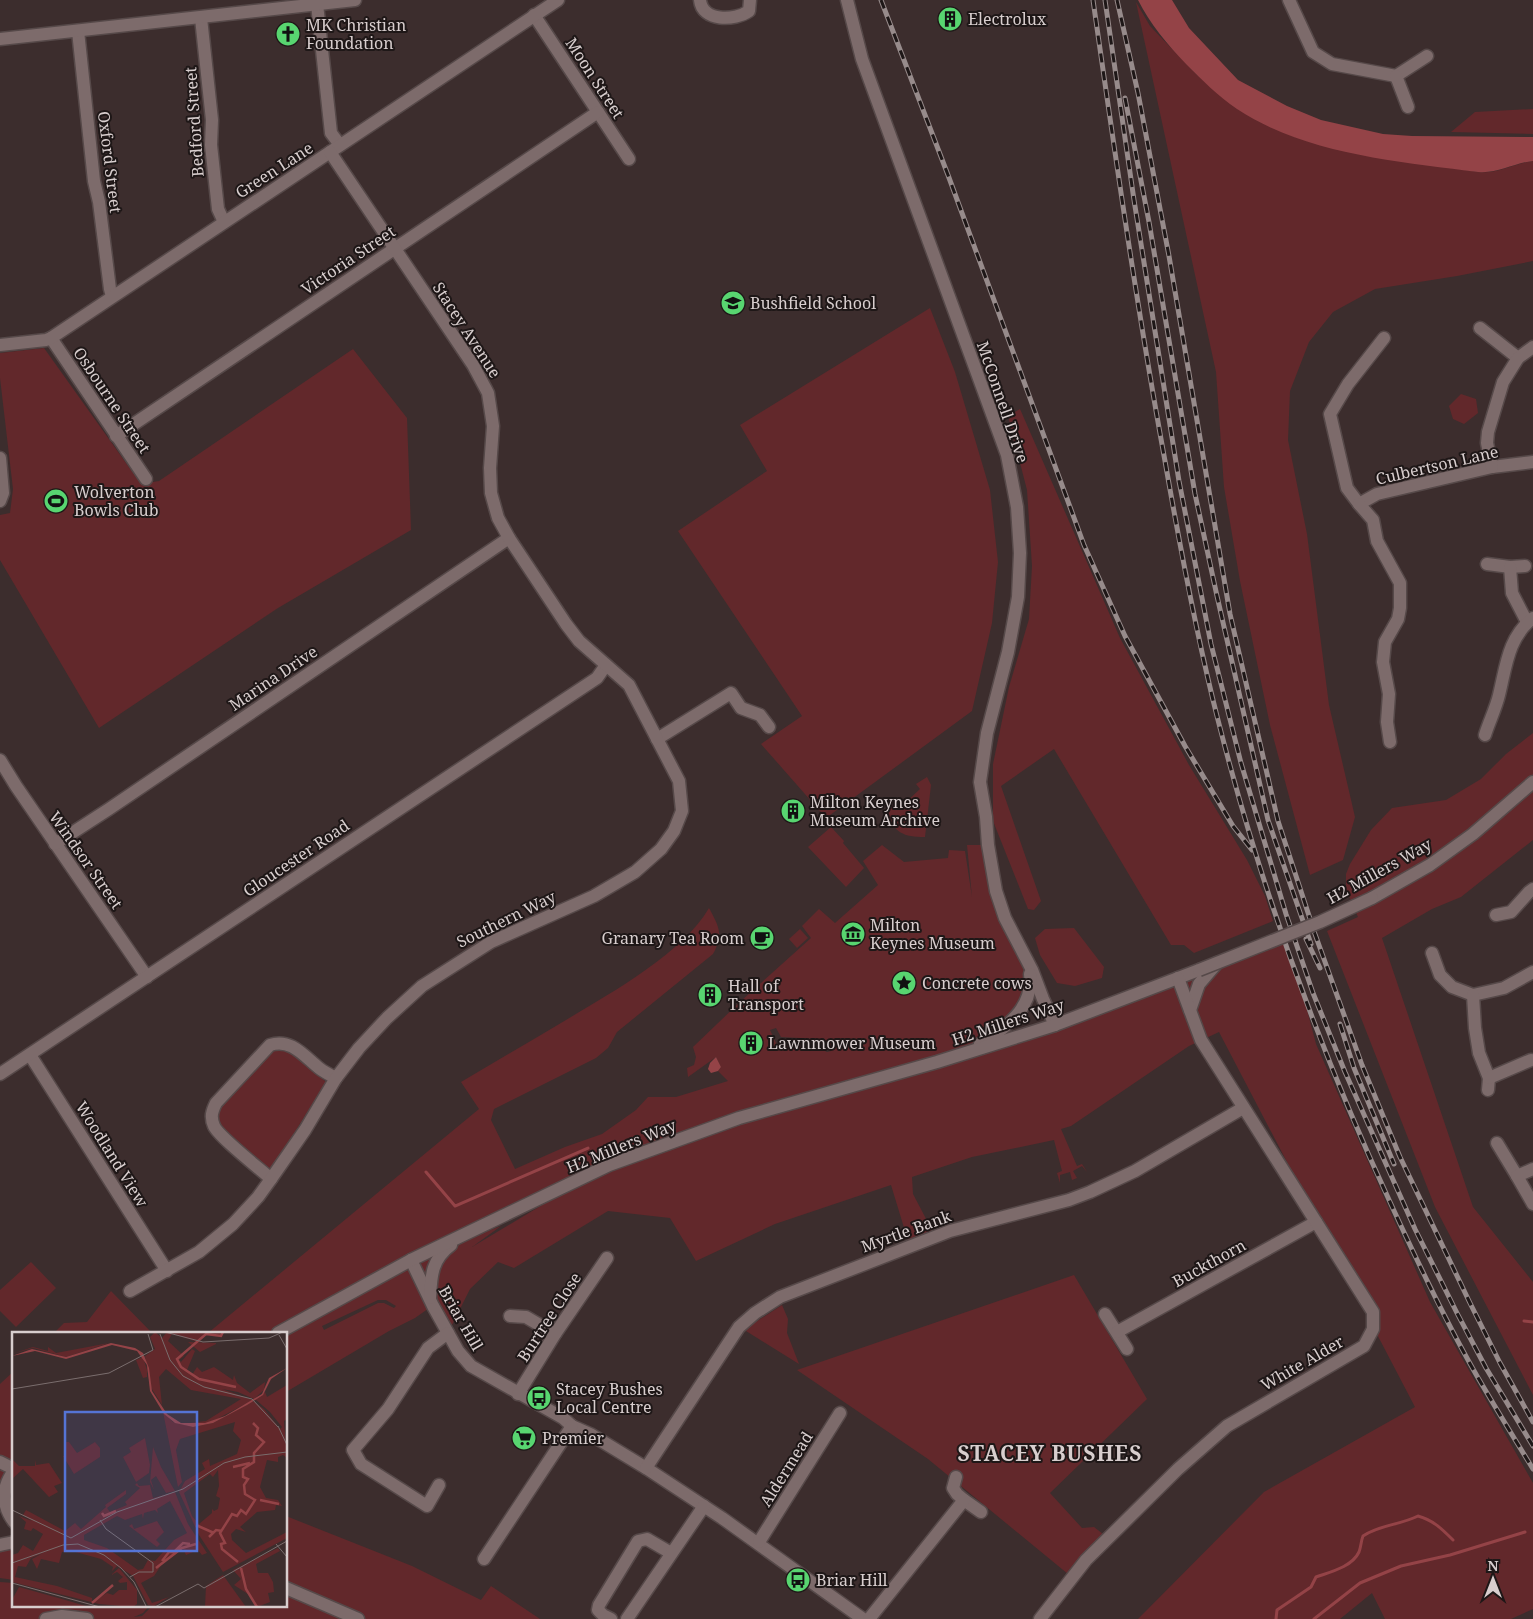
<svg xmlns="http://www.w3.org/2000/svg" width="1533" height="1619" font-family="'Noto Serif',serif">
  <rect width="100%" height="100%" fill="#3c2d2d"/>
  <g fill="#62282b" fill-rule="evenodd">
    <path d="M1136,2L1150,26L1197,75L1238,109L1258,121L1295,137L1377,157L1478,172C1498,174 1514,163 1533,161V261L1457,276L1375,289L1333,312L1309,342L1290,391L1288,440L1307,534L1329,705L1355,817L1343,860L1310,875L1270,725L1240,581L1224,487L1216,372Z"/>
    <path d="M1533,109V134L1451,132L1475,112Z"/>
    <path d="M930,308L955,372L990,490L998,562L992,623L972,711L826,818L761,744L802,716L678,531L767,471L740,425Z"/>
    <path d="M44,348L141,484L159,481L353,349L407,418L411,530L278,608L99,728L0,560V515L10,513L13,489L0,378V353Z"/>
    <path d="M1461,394L1476,399L1478,413L1464,424L1453,419L1449,406Z"/>
    <path d="M1020,409L1120,638L1189,765L1247,860L1265,896L1273,921L1194,953L1184,945H1171L1054,749L1001,786L1041,901L1034,910L1028,909L993,821V764L1009,687L1029,619L1032,566L1027,490L1008,416Z"/>
    <path d="M1533,733V840L1461,897L1432,909L1382,938L1473,1207L1533,1282V1395L1435,1207L1327,931L1358,917L1346,889V874L1350,864L1371,830L1392,808L1446,800L1481,779L1506,754Z"/>
    <path d="M927,777L931,785L925,837C903,837 895,833 886,812L897,802L903,805L920,789L916,784Z"/>
    <path d="M831,827L844,841L843,843L864,868L846,887L808,847Z"/>
    <path d="M882,845L904,862L948,858L949,850L965,851L972,897L967,845H988L996,891L1029,966L1024,1007L970,1051L1282,938L1304,998L1316,1044L1430,1302L1533,1483V1609L1511,1619H1385L1372,1593L1340,1619H1138L1264,1492L1415,1407L1219,1032L1189,1046L1071,1126L1061,1129L1077,1166L1082,1164L1087,1172L1082,1166L1073,1171L1077,1178L1072,1180L1070,1172L1060,1175V1183L1057,1173L1062,1171L1054,1140L972,1157L912,1177L913,1194L934,1234L909,1244L891,1185L775,1224L696,1261L670,1218L608,1211L514,1268L498,1262L470,1289L448,1333L432,1306L415,1318L389,1331L286,1392V1333H208L479,1109L461,1082C496,1061 531,1041 566,1020C611,993 683,953 709,908C719,927 724,934 713,954L617,1032L608,1048L596,1058L494,1109L491,1120L515,1169L565,1147L602,1134L636,1110L648,1097H676L728,1081L718,1071L721,1067L716,1057L688,1077L687,1068L694,1065L696,1057L693,1047L741,1001L811,938L802,926L819,909L835,923L878,885L863,861ZM776,1028L781,1037L818,1039L831,1051L827,1052L817,1047L777,1045L770,1030ZM748,1038L756,1040L754,1050L743,1047L740,1039L746,1042ZM602,1169L472,1247L501,1226L418,1257ZM378,1300H386L396,1306L394,1308L384,1303H378L324,1330L322,1326Z"/>
    <path d="M1074,928L1104,967L1102,978L1075,986L1057,983L1040,955L1035,938L1045,929Z"/>
    <path d="M800,929L808,938L797,948L789,939Z"/>
    <path d="M278,1048L290,1050L326,1082L270,1172L217,1126L218,1113L225,1102L265,1056Z"/>
    <path d="M31,1262L56,1288L16,1327L0,1311V1290Z"/>
    <path d="M1074,1275L1147,1399L1050,1493L1082,1528L1094,1527L1103,1534L1068,1574L928,1459L797,1370Z"/>
    <path d="M111,1291L152,1333H54L64,1323L87,1322Z"/>
    <path d="M782,1305L788,1319L787,1333L799,1364L746,1331L751,1325Z"/>
    <path d="M14,1371V1471L0,1511V1384Z"/>
    <path d="M286,1516L412,1566L481,1600L491,1586L540,1619H0V1582L14,1583V1605H99L106,1607V1605H150L143,1613L134,1617L142,1616L153,1605H286Z"/>
    <path d="M14,1539V1580L0,1578V1542Z"/>
  </g>
  <g fill="#944347">
    <path d="M1138,0H1172L1189,28L1238,80L1287,106L1321,120L1383,134L1412,136L1533,137V161C1514,163 1497,174 1478,172C1399,162 1305,154 1237,109C1218,96 1202,80 1186,64C1167,44 1150,24 1138,0Z"/>
    <path d="M716,1057L721,1067L718,1071L711,1073L708,1069L710,1063Z"/>
  </g>
  <g fill="none" stroke-linecap="round" stroke-linejoin="round">
    <g stroke="#944347" stroke-width="3">
      <path d="M426,1172L455,1206L588,1148"/>
      <path d="M1524,1321L1533,1322"/>
      <path d="M1276,1619L1277,1610L1311,1587L1316,1577C1330,1572 1352,1567 1359,1552C1361,1547 1361,1541 1363,1536C1379,1525 1400,1525 1418,1516C1433,1520 1442,1529 1453,1540"/>
      <path d="M1314,1619L1360,1583L1401,1566L1450,1555L1525,1532"/>
    </g>
    <defs>
      <g id="minor">
        <path d="M700,0C702,22 735,21 749,11L750,0"/>
        <path d="M847,0L862,59L1007,455L1017,507L1020,553L1018,597L1008,652L987,733L980,782L986,817L988,845L996,891L1005,918L1032,970L1043,999L1055,1025"/>
        <path d="M1289,0L1313,52L1332,64L1396,76L1427,56"/>
        <path d="M317,4L331,133L340,145"/>
        <path d="M534,15L629,159"/>
        <path d="M201,18L212,120L211,145L218,209L224,222"/>
        <path d="M78,31L94,181L99,202L110,289L112,296"/>
        <path d="M0,39L355,0"/>
        <path d="M1396,76L1408,107"/>
        <path d="M1480,328L1518,358"/>
        <path d="M51,338L146,479"/>
        <path d="M1384,338L1348,384L1330,414L1347,488L1359,504L1377,494L1492,467L1533,462"/>
        <path d="M0,345L46,340L51,338L558,0"/>
        <path d="M116,436L598,112"/>
        <path d="M0,458L3,493L0,501"/>
        <path d="M1492,467L1487,443L1488,432L1503,382L1518,358L1533,347"/>
        <path d="M1359,504L1373,520L1377,541L1400,583V608L1398,619L1385,642L1383,662L1389,694L1387,722L1390,742"/>
        <path d="M1487,564L1510,567L1525,566"/>
        <path d="M1510,567L1512,593L1527,622"/>
        <path d="M1485,735C1489,722 1496,708 1499,695C1506,667 1508,637 1533,618"/>
        <path d="M657,739L731,693L741,708L760,715L769,727"/>
        <path d="M0,760L16,786L147,977"/>
        <path d="M55,844L109,809L509,538"/>
        <path d="M1372,898L1430,865L1473,834L1533,782"/>
        <path d="M1496,915L1511,912L1529,892L1533,889"/>
        <path d="M1432,953L1440,975L1452,987L1473,995L1504,988L1533,972"/>
        <path d="M1473,995L1475,1028L1479,1053L1489,1078L1488,1090"/>
        <path d="M1190,1010L1199,984L1217,963"/>
        <path d="M980,1044C1006,1028 1034,1008 1030,974"/>
        <path d="M30,1055L167,1271"/>
        <path d="M0,1074L597,678L606,665"/>
        <path d="M1489,1078L1531,1060"/>
        <path d="M1497,1143L1517,1176"/>
        <path d="M1533,1169L1517,1176L1533,1204"/>
        <path d="M271,1179C260,1169 218,1136 214,1126C210,1117 212,1111 216,1103L270,1045C291,1038 304,1056 319,1068C324,1072 330,1075 336,1078"/>
        <path d="M411,1260L433,1306L458,1351L471,1366L563,1418L572,1426L590,1434L646,1468L722,1518L863,1619"/>
        <path d="M130,1291L199,1252L233,1224L258,1197L271,1179L305,1130L336,1078L359,1048L387,1018L422,986L491,942L594,896L635,872L661,849L674,831L682,811L679,781L629,685L579,641L566,624L509,538L498,518L491,493L490,468L493,426L488,393L473,365L330,152"/>
        <path d="M430,1298C431,1275 432,1259 451,1245"/>
        <path d="M1105,1314L1127,1349"/>
        <path d="M510,1316L526,1317L555,1334"/>
        <path d="M1117,1332L1316,1222"/>
        <path d="M278,1333L411,1260L609,1165L739,1118L937,1062L1055,1025L1199,970"/>
        <path d="M518,1394L555,1334L607,1258"/>
        <path d="M0,1462L14,1469"/>
        <path d="M646,1468L739,1327L755,1313L780,1297L950,1231L1069,1200L1090,1192L1135,1171L1243,1108"/>
        <path d="M14,1471C1,1487 2,1506 14,1522"/>
        <path d="M439,1485L427,1506L361,1464L353,1450L388,1409L428,1348L448,1333"/>
        <path d="M964,1500L981,1512"/>
        <path d="M759,1542L840,1413"/>
        <path d="M0,1545L14,1542"/>
        <path d="M484,1559L572,1426"/>
        <path d="M286,1588L358,1619"/>
        <path d="M46,1619L62,1616L87,1619"/>
        <path d="M611,1619L603,1615L598,1610L599,1605L638,1541L647,1539L671,1553"/>
        <path d="M627,1619L704,1506"/>
        <path d="M869,1619L964,1500L957,1494L953,1488L956,1477"/>
        <path d="M1040,1619L1086,1560L1178,1469L1227,1426L1364,1346L1373,1329V1312L1201,1040L1178,978"/>
      </g>
    </defs>
    <use href="#minor" stroke="#564949" stroke-width="15"/>
    <use href="#minor" stroke="#7d6b6b" stroke-width="12"/>
    <defs>
      <g id="rail">
        <path d="M881,0L948,175L1084,545L1125,636L1185,746L1233,826L1252,850"/>
        <path d="M1093,0C1115,154 1137,308 1165,461C1180,547 1196,634 1218,720C1260,886 1318,1046 1390,1202C1417,1261 1445,1320 1477,1376C1495,1407 1514,1438 1533,1469"/>
        <path d="M1105,0L1134,200L1179,481L1211,644L1241,763L1286,914L1313,993L1345,1072L1415,1229L1457,1313L1486,1368L1533,1446"/>
        <path d="M1117,0L1138,93L1169,256L1230,614L1278,821L1315,934L1362,1065L1400,1157L1470,1303L1500,1363L1533,1422"/>
        <path d="M1125,98L1149,222L1195,494L1217,596L1268,820L1311,944"/>
        <path d="M1306,939L1320,968"/>
        <path d="M1340,1024L1354,1068L1394,1164"/>
      </g>
    </defs>
    <use href="#rail" stroke="#978b8b" stroke-width="5"/>
    <use href="#rail" stroke="#1e1717" stroke-width="3" stroke-dasharray="9" stroke-linecap="butt"/>
    <defs>
      <path id="minor-bridge" d="M1199,970L1320,922L1372,898"/>
    </defs>
    <use href="#minor-bridge" stroke="#564949" stroke-width="15" stroke-linecap="butt"/>
    <use href="#minor-bridge" stroke="#7d6b6b" stroke-width="12"/>
  </g>
  <defs>
    <symbol id="building-disc" viewBox="-11 -11 22 22"><circle r="9.5" fill="#58d570" stroke="#1e1717"/><path d="M-4-6H4V6H1V3H-1V6H-4ZM-2.5-4.3h1.7v1.8h-1.7ZM.8-4.3h1.7v1.8H.8ZM-2.5-1h1.7V.8h-1.7ZM.8-1h1.7V.8H.8Z" fill="#111"/></symbol>
    <symbol id="church-disc" viewBox="-11 -11 22 22"><circle r="9.5" fill="#58d570" stroke="#1e1717"/><path d="M-1.2-6h2.4v3.5h3.3v2.4h-3.3V6h-2.4V-.1h-3.3v-2.4h3.3Z" fill="#111"/></symbol>
    <symbol id="school-disc" viewBox="-11 -11 22 22"><circle r="9.5" fill="#58d570" stroke="#1e1717"/><path d="M0-5L7-2L0 1L-7-2ZM-4 1L0 2.5L4 1V4Q0 6-4 4Z" fill="#111"/></symbol>
    <symbol id="stadium-disc" viewBox="-11 -11 22 22"><circle r="9.5" fill="#58d570" stroke="#1e1717"/><path d="M0-5a6.5 5 0 1 0 0 10a6.5 5 0 1 0 0-10ZM-3.5-1.8h7v3.6h-7Z" fill="#111"/></symbol>
    <symbol id="museum-disc" viewBox="-11 -11 22 22"><circle r="9.5" fill="#58d570" stroke="#1e1717"/><path d="M0-6L6-3V-2H-6V-3ZM-5-1h2V3h-2ZM-1-1h2V3h-2ZM3-1h2V3H3ZM-6 4H6V6H-6Z" fill="#111"/></symbol>
    <symbol id="cafe-disc" viewBox="-11 -11 22 22"><circle r="9.5" fill="#58d570" stroke="#1e1717"/><path d="M-5.5-4.5H6V0H3Q3 3.5 0 3.5H-2.5Q-5.5 3.5-5.5 0ZM3-3.2v2h1.7v-2ZM-6 4.5H4V6H-6Z" fill="#111"/></symbol>
    <symbol id="sight-disc" viewBox="-11 -11 22 22"><circle r="9.5" fill="#58d570" stroke="#1e1717"/><path d="M0-6L1.8-2.2L6-1.7L2.9 1.2L3.7 5.4L0 3.3L-3.7 5.4L-2.9 1.2L-6-1.7L-1.8-2.2Z" fill="#111"/></symbol>
    <symbol id="bus-disc" viewBox="-11 -11 22 22"><circle r="9.5" fill="#58d570" stroke="#1e1717"/><path d="M-5-6H5V4H4V6H2V4H-2V6H-4V4H-5ZM-3.5-4V0h7V-4ZM-3.5 1.2v1.5H-2V1.2ZM2 1.2v1.5H3.5V1.2Z" fill="#111"/></symbol>
    <symbol id="supermarket-disc" viewBox="-11 -11 22 22"><circle r="9.5" fill="#58d570" stroke="#1e1717"/><path d="M-6-5.5h2.5l.6 2H6L4.5 2H-2.5L-4.4-4H-6ZM-1.5 3.2a1.3 1.3 0 1 0 .1 0ZM3 3.2a1.3 1.3 0 1 0 .1 0Z" fill="#111"/></symbol>
  </defs>
  <g fill-rule="evenodd">
    <use href="#building-disc" x="936" y="5" width="28" height="28"/>
    <use href="#church-disc" x="274" y="20" width="28" height="28"/>
    <use href="#school-disc" x="719" y="289" width="28" height="28"/>
    <use href="#stadium-disc" x="42" y="487" width="28" height="28"/>
    <use href="#building-disc" x="779" y="797" width="28" height="28"/>
    <use href="#museum-disc" x="839" y="920" width="28" height="28"/>
    <use href="#cafe-disc" x="748" y="924" width="28" height="28"/>
    <use href="#sight-disc" x="890" y="969" width="28" height="28"/>
    <use href="#building-disc" x="696" y="981" width="28" height="28"/>
    <use href="#building-disc" x="737" y="1029" width="28" height="28"/>
    <use href="#bus-disc" x="525" y="1384" width="28" height="28"/>
    <use href="#supermarket-disc" x="510" y="1424" width="28" height="28"/>
    <use href="#bus-disc" x="784" y="1566" width="28" height="28"/>
  </g>
  <g text-anchor="middle" stroke-width="4" stroke-linejoin="round" paint-order="stroke">
    <g font-size="16" fill="#d8cece" stroke="#1e1717" text-anchor="start">
      <text x="968" y="25">Electrolux</text>
      <text x="306" y="31">MK Christian<tspan x="306" dy="18">Foundation</tspan></text>
      <text x="750" y="309">Bushfield School</text>
      <text x="74" y="498">Wolverton<tspan x="74" dy="18">Bowls Club</tspan></text>
      <text x="810" y="808">Milton Keynes<tspan x="810" dy="18">Museum Archive</tspan></text>
      <text x="870" y="931">Milton<tspan x="870" dy="18">Keynes Museum</tspan></text>
      <text x="744" y="944" text-anchor="end">Granary Tea Room</text>
      <text x="922" y="989">Concrete cows</text>
      <text x="728" y="992">Hall of<tspan x="728" dy="18">Transport</tspan></text>
      <text x="768" y="1049">Lawnmower Museum</text>
      <text x="556" y="1395">Stacey Bushes<tspan x="556" dy="18">Local Centre</tspan></text>
      <text x="542" y="1444">Premier</text>
      <text x="816" y="1586">Briar Hill</text>
    </g>
    <g font-size="16" fill="#d8cece" stroke="#1e1717">
      <text transform="translate(595 78) rotate(57)" y="6">Moon Street</text>
      <text transform="translate(194 122) rotate(-94)" y="6">Bedford Street</text>
      <text transform="translate(110 162) rotate(83)" y="6">Oxford Street</text>
      <text transform="translate(274 170) rotate(-33)" y="6">Green Lane</text>
      <text transform="translate(348 260) rotate(-34)" y="6">Victoria Street</text>
      <text transform="translate(467 330) rotate(57)" y="6">Stacey Avenue</text>
      <text transform="translate(112 400) rotate(56)" y="6">Osbourne Street</text>
      <text transform="translate(1003 402) rotate(71)" y="6">McConnell Drive</text>
      <text transform="translate(1437 465) rotate(-13)" y="6">Culbertson Lane</text>
      <text transform="translate(273 678) rotate(-34)" y="6">Marina Drive</text>
      <text transform="translate(296 858) rotate(-34)" y="6">Gloucester Road</text>
      <text transform="translate(86 860) rotate(55)" y="6">Windsor Street</text>
      <text transform="translate(1379 871) rotate(-29)" y="6">H2 Millers Way</text>
      <text transform="translate(506 919) rotate(-26)" y="6">Southern Way</text>
      <text transform="translate(1008 1022) rotate(-18)" y="6">H2 Millers Way</text>
      <text transform="translate(621 1146) rotate(-22)" y="6">H2 Millers Way</text>
      <text transform="translate(112 1154) rotate(58)" y="6">Woodland View</text>
      <text transform="translate(906 1231) rotate(-20)" y="6">Myrtle Bank</text>
      <text transform="translate(1209 1263) rotate(-29)" y="6">Buckthorn</text>
      <text transform="translate(549 1317) rotate(-57)" y="6">Burtree Close</text>
      <text transform="translate(461 1318) rotate(60)" y="6">Briar Hill</text>
      <text transform="translate(1302 1363) rotate(-30)" y="6">White Alder</text>
      <text transform="translate(786 1469) rotate(-58)" y="6">Aldermead</text>
    </g>
    <g font-size="21" font-weight="bold" letter-spacing="1" fill="#d8cece" stroke="#1e1717">
      <text x="1050" y="1461">STACEY BUSHES</text>
    </g>
  </g>
  <g transform="translate(12 1332)">
    <rect width="275" height="275" fill="#3c2d2d"/>
    <path d="M143,0L150,6L155,0H211L209,4L195,2L186,10L160,2L156,9L172,24L167,28L169,30L180,17L183,19L175,38L172,36L180,43L185,35L190,40L202,35L221,48L222,43L225,51L238,61L253,50L252,58L242,67L226,60L210,57L241,68L205,87L194,91H178L194,89L229,67L179,58L154,37L147,45L150,73L138,54L133,24L143,17L138,5ZM176,10L204,11V12L188,20ZM97,11L54,25L21,16L0,22L21,15L36,19V15L44,21ZM131,25L135,38V45L131,46L124,28ZM275,53V87L272,89L275,126L271,123L266,125V130L255,128L248,155L254,166L266,168L270,174L264,173L263,178L245,180L228,195L234,200L224,197L219,202L220,208L234,221L275,200V206L211,240L187,203L167,160L173,149L193,137L190,131L197,127L198,134L225,122L229,108L221,99L223,90L168,107L164,118L170,150L166,155L151,80L161,90L181,95L201,91L241,69L252,77L268,97L270,95L258,80L243,67L253,60L255,65ZM206,138L207,154L204,164L208,166L206,177L202,179L200,177V181L187,192L180,184L172,161L198,142L201,145ZM133,106L138,133L137,141L124,150L111,125L119,120L117,116ZM53,110H57L65,121L83,110L88,116V125L62,142L51,124H54ZM141,115L149,135L163,159L154,161L144,144L139,148L142,158L138,150ZM0,127L7,134H23V128L24,133L37,131L50,151L42,154L46,160L37,165L11,137L0,147ZM125,151L127,154L138,153L141,166L163,160L176,192L195,221L190,223L186,218L174,223L171,217L150,232L142,244L129,251L140,271L157,265L142,274L136,273L121,244L105,234L100,239L101,235L89,227L60,219L50,220L47,231L29,227L25,237L20,227L31,221L19,226L14,235L6,234L3,245L45,254L80,266V270L95,261L101,263L107,258H115V250L108,251L106,249L111,245L105,240L99,243L107,236L125,258V272L121,275L87,272L0,250V223L6,221L11,213L21,219L31,202L21,196L19,199L12,197L14,190L7,184L20,189L11,183L14,178L53,199L63,191L69,197L94,175L93,173L114,158V162L95,176L98,180L115,173L113,170L128,156L123,153ZM158,169L175,201L162,208L143,229L136,228L131,237L126,238L95,216L72,208V203L105,184L113,188L130,182L131,187L132,181L143,178L146,181L145,177ZM145,189L152,200L144,208L148,212L145,215L117,194L120,192L122,197ZM266,216L268,219L244,232L246,241H256L261,250L262,260L256,261L258,270L245,275L239,264L222,253L229,247L221,238ZM211,243L234,275H193L194,254ZM7,255L50,267L77,275H2L1,266Z" fill="#62282b" fill-rule="evenodd"/>
    <path d="M99,11L123,16L131,21L137,36L140,59L155,82L169,91H193L213,84L250,62L257,46L275,36L259,47L251,63L235,73L201,91L181,95L163,91L152,82L138,59L135,33L125,19L100,13L54,27L23,19L0,24L20,17L54,25Z" fill="#944347"/>
    <path fill="none" stroke="#944347" stroke-width="2.5" d="M211,0L209,4L194,2L165,27L169,35L187,47L224,55M221,135L238,131M248,168L267,172M90,181L92,184L104,179M184,193L202,201M197,205L204,198L210,199M150,229L157,220H162L171,211L178,212M226,230L210,217L209,212L213,211L208,201L220,182L225,184L229,178L234,182L243,168L233,162L232,153L236,147L231,145V137L242,130V121L252,110L244,103L246,96L241,91M144,236L170,216L184,212M229,236L234,257L245,275M80,271L101,253"/>
    <path fill="none" stroke="#7a6d6d" stroke-width="1" d="M153,0L191,10L257,6L271,0M148,2L158,28L171,44L192,55L240,67L266,95M267,3L275,17M0,57L97,41L141,18L136,2M266,94L275,113M0,178L59,206M88,188L94,197L141,231V240H127L118,245M59,206L105,180L171,157L212,131L233,125L275,120M264,212L275,225M0,231L51,213L66,212L92,223L109,236L122,250L134,274M0,251L88,275M186,252L192,256L275,209M143,275L186,252"/>
    <path fill="#5574d5" fill-opacity="0.15" stroke="#5574d5" stroke-width="2.5" d="M53,80H185V219H53Z"/>
    <rect width="275" height="275" fill="none" stroke="#d8cece" stroke-width="2.5"/>
  </g>
  <g transform="translate(1493 1579)" stroke="#1e1717" stroke-width="4" paint-order="stroke">
  <path d="M0-4L9 19L0 12L-9 19Z" fill="#d8cece"/>
  <text y="-8" font-size="14" font-weight="bold" text-anchor="middle" fill="#d8cece">N</text>
  </g>
</svg>
